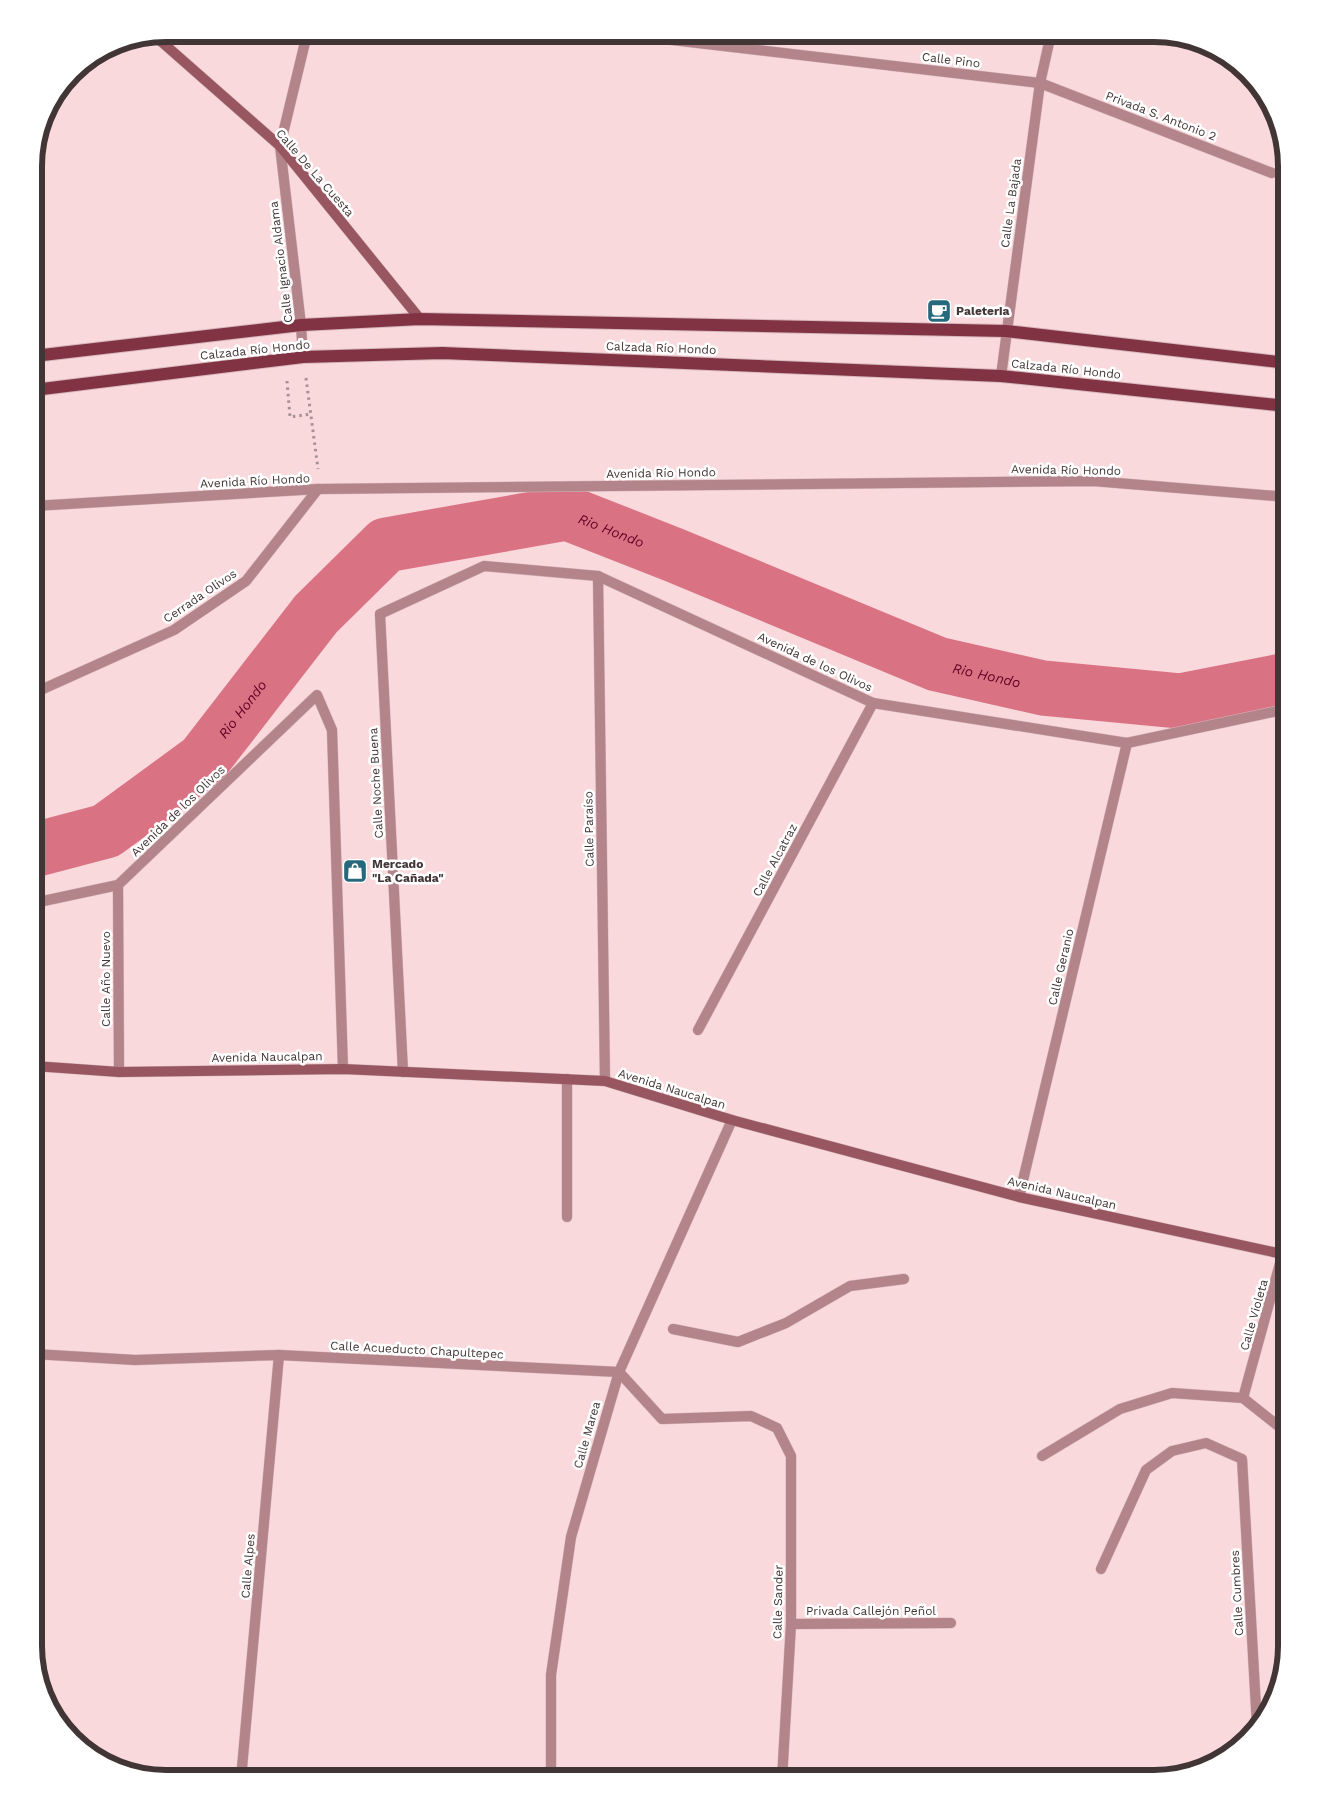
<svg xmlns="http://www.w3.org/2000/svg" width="1321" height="1813" font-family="'Work Sans',sans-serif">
  <rect width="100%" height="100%" fill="#fad9dd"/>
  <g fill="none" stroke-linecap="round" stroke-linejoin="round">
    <path stroke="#d97384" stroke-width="55" id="s1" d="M34,850L106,831L203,760L316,614L386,545L567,513L674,555L937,664L1043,688L1180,701L1287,680"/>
    <defs>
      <g id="street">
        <path d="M621,34L1040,83L1272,173"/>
        <path d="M303,357L301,325L280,146L307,34"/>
        <path d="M1001,376L1040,83L1051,34"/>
        <path d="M34,506L318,489L1093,481L1287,497"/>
        <path d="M598,576L605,1081"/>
        <path d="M34,693L174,630L246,581L318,489"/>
        <path d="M118,885L119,1072"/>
        <path d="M34,903L118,885L317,695L332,730L343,1069"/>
        <path d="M698,1030L873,703"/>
        <path d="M403,1072L380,614L484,566L598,576L873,703L1127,743L1287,709"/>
        <path d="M1019,1197L1127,743"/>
        <path d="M567,1217V1079"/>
        <path d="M673,1329L738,1342L786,1323L850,1286L904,1279"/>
        <path d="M34,1354L135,1360L279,1355L619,1372L662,1419L751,1416L777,1428L791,1456V1624L782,1779"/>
        <path d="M1243,1398L1287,1238"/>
        <path d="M1042,1456L1120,1409L1172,1393L1243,1398L1287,1433"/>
        <path d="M1101,1569L1146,1470L1172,1451L1206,1443L1242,1459L1257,1726"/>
        <path d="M791,1624L951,1623"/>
        <path d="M241,1779L279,1355"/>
        <path d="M551,1779V1675L571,1537L619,1372L732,1120"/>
      </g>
      <g id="secondary">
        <path d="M155,36L280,146L420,319"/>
        <path d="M34,1066L119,1072L343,1069L605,1081L732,1120L1019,1197L1287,1255"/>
      </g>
      <g id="primary">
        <path d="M34,356L301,325L420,319L1006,331L1287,363"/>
        <path d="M34,390L303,357L442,353L1001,376L1287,406"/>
      </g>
    </defs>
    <use href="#street" stroke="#d5b8bc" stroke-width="11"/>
    <use href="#secondary" stroke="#d5b8bc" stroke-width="11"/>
    <use href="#primary" stroke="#d5b8bc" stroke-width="14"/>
    <g stroke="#a78f92" stroke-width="3" stroke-dasharray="2.5 4" stroke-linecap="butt">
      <path d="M306,378L318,469"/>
      <path d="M287,381L290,417L311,414"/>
    </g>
    <use href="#street" stroke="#b3848a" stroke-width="10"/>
    <use href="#secondary" stroke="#985660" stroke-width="10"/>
    <use href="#primary" stroke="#823343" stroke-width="12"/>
  </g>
  <defs>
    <symbol id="cafe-square" viewBox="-11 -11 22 22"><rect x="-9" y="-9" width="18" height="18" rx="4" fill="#27697c" stroke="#fff"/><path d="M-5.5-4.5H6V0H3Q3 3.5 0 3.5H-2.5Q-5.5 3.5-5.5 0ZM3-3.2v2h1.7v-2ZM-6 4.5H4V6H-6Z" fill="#fff"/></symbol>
    <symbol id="shop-square" viewBox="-11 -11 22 22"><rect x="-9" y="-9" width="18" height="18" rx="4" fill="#27697c" stroke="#fff"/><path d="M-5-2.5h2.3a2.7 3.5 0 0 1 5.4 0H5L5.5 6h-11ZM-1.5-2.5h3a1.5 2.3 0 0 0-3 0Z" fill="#fff"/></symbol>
  </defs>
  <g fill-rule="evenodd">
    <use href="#cafe-square" x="925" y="297" width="28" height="28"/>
    <use href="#shop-square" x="341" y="857" width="28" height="28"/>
  </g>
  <g text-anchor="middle" stroke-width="5" stroke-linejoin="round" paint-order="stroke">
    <g font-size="12" fill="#423536" stroke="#fff">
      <text transform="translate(951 60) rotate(7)" y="4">Calle Pino</text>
      <text transform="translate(1161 116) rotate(21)" y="4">Privada S. Antonio 2</text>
      <text transform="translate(315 173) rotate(49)" y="4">Calle De La Cuesta</text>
      <text transform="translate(1011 203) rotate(-82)" y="4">Calle La Bajada</text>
      <text transform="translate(281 262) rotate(-97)" y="4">Calle Ignacio Aldama</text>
      <text transform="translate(661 348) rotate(2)" y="4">Calzada Río Hondo</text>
      <text transform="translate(255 350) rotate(-6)" y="4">Calzada Río Hondo</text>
      <text transform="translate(1066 369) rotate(6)" y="4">Calzada Río Hondo</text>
      <text transform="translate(1066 470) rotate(1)" y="4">Avenida Río Hondo</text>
      <text transform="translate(661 473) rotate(-1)" y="4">Avenida Río Hondo</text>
      <text transform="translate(255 481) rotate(-3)" y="4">Avenida Río Hondo</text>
      <text transform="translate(200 596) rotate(-34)" y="4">Cerrada Olivos</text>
      <text transform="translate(815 662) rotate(25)" y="4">Avenida de los Olivos</text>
      <text transform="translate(376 783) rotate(-93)" y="4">Calle Noche Buena</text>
      <text transform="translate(178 811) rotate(-44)" y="4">Avenida de los Olivos</text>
      <text transform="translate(589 829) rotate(-91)" y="4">Calle Paraíso</text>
      <text transform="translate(775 860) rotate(-62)" y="4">Calle Alcatraz</text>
      <text transform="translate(1061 967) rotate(-77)" y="4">Calle Geranio</text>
      <text transform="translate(106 979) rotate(-90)" y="4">Calle Año Nuevo</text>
      <text transform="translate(267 1057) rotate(-1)" y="4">Avenida Naucalpan</text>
      <text transform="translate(672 1089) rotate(17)" y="4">Avenida Naucalpan</text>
      <text transform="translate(1062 1193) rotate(13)" y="4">Avenida Naucalpan</text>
      <text transform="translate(1254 1315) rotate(-74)" y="4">Calle Violeta</text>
      <text transform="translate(417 1350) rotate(3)" y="4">Calle Acueducto Chapultepec</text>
      <text transform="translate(587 1435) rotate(-74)" y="4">Calle Marea</text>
      <text transform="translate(248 1566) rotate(-85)" y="4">Calle Alpes</text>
      <text transform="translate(1237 1593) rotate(-93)" y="4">Calle Cumbres</text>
      <text transform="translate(778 1602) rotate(-89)" y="4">Calle Sander</text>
      <text x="871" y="1615">Privada Callejón Peñol</text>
    </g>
    <g font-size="12" font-weight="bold" fill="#423536" stroke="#fff" text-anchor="start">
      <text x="956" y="315">Paleteria</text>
      <text x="372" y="868">Mercado<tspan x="372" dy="14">"La Cañada"</tspan></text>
    </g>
    <g font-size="14" font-style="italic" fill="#640224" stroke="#fff">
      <text dy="5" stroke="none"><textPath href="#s1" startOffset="709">Rio Hondo</textPath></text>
      <text dy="5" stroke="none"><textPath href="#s1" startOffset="1112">Rio Hondo</textPath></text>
      <text dy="5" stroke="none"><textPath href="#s1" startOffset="259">Rio Hondo</textPath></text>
    </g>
  </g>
  <path d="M0 0H1321V1813H0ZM166 42H1154A124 124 0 0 1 1278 166V1646A124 124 0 0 1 1154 1770H166A124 124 0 0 1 42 1646V166A124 124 0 0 1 166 42Z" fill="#fff" fill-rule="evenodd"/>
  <path fill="none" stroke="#423536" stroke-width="6" d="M166 42H1154A124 124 0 0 1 1278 166V1646A124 124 0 0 1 1154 1770H166A124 124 0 0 1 42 1646V166A124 124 0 0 1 166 42Z"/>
</svg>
